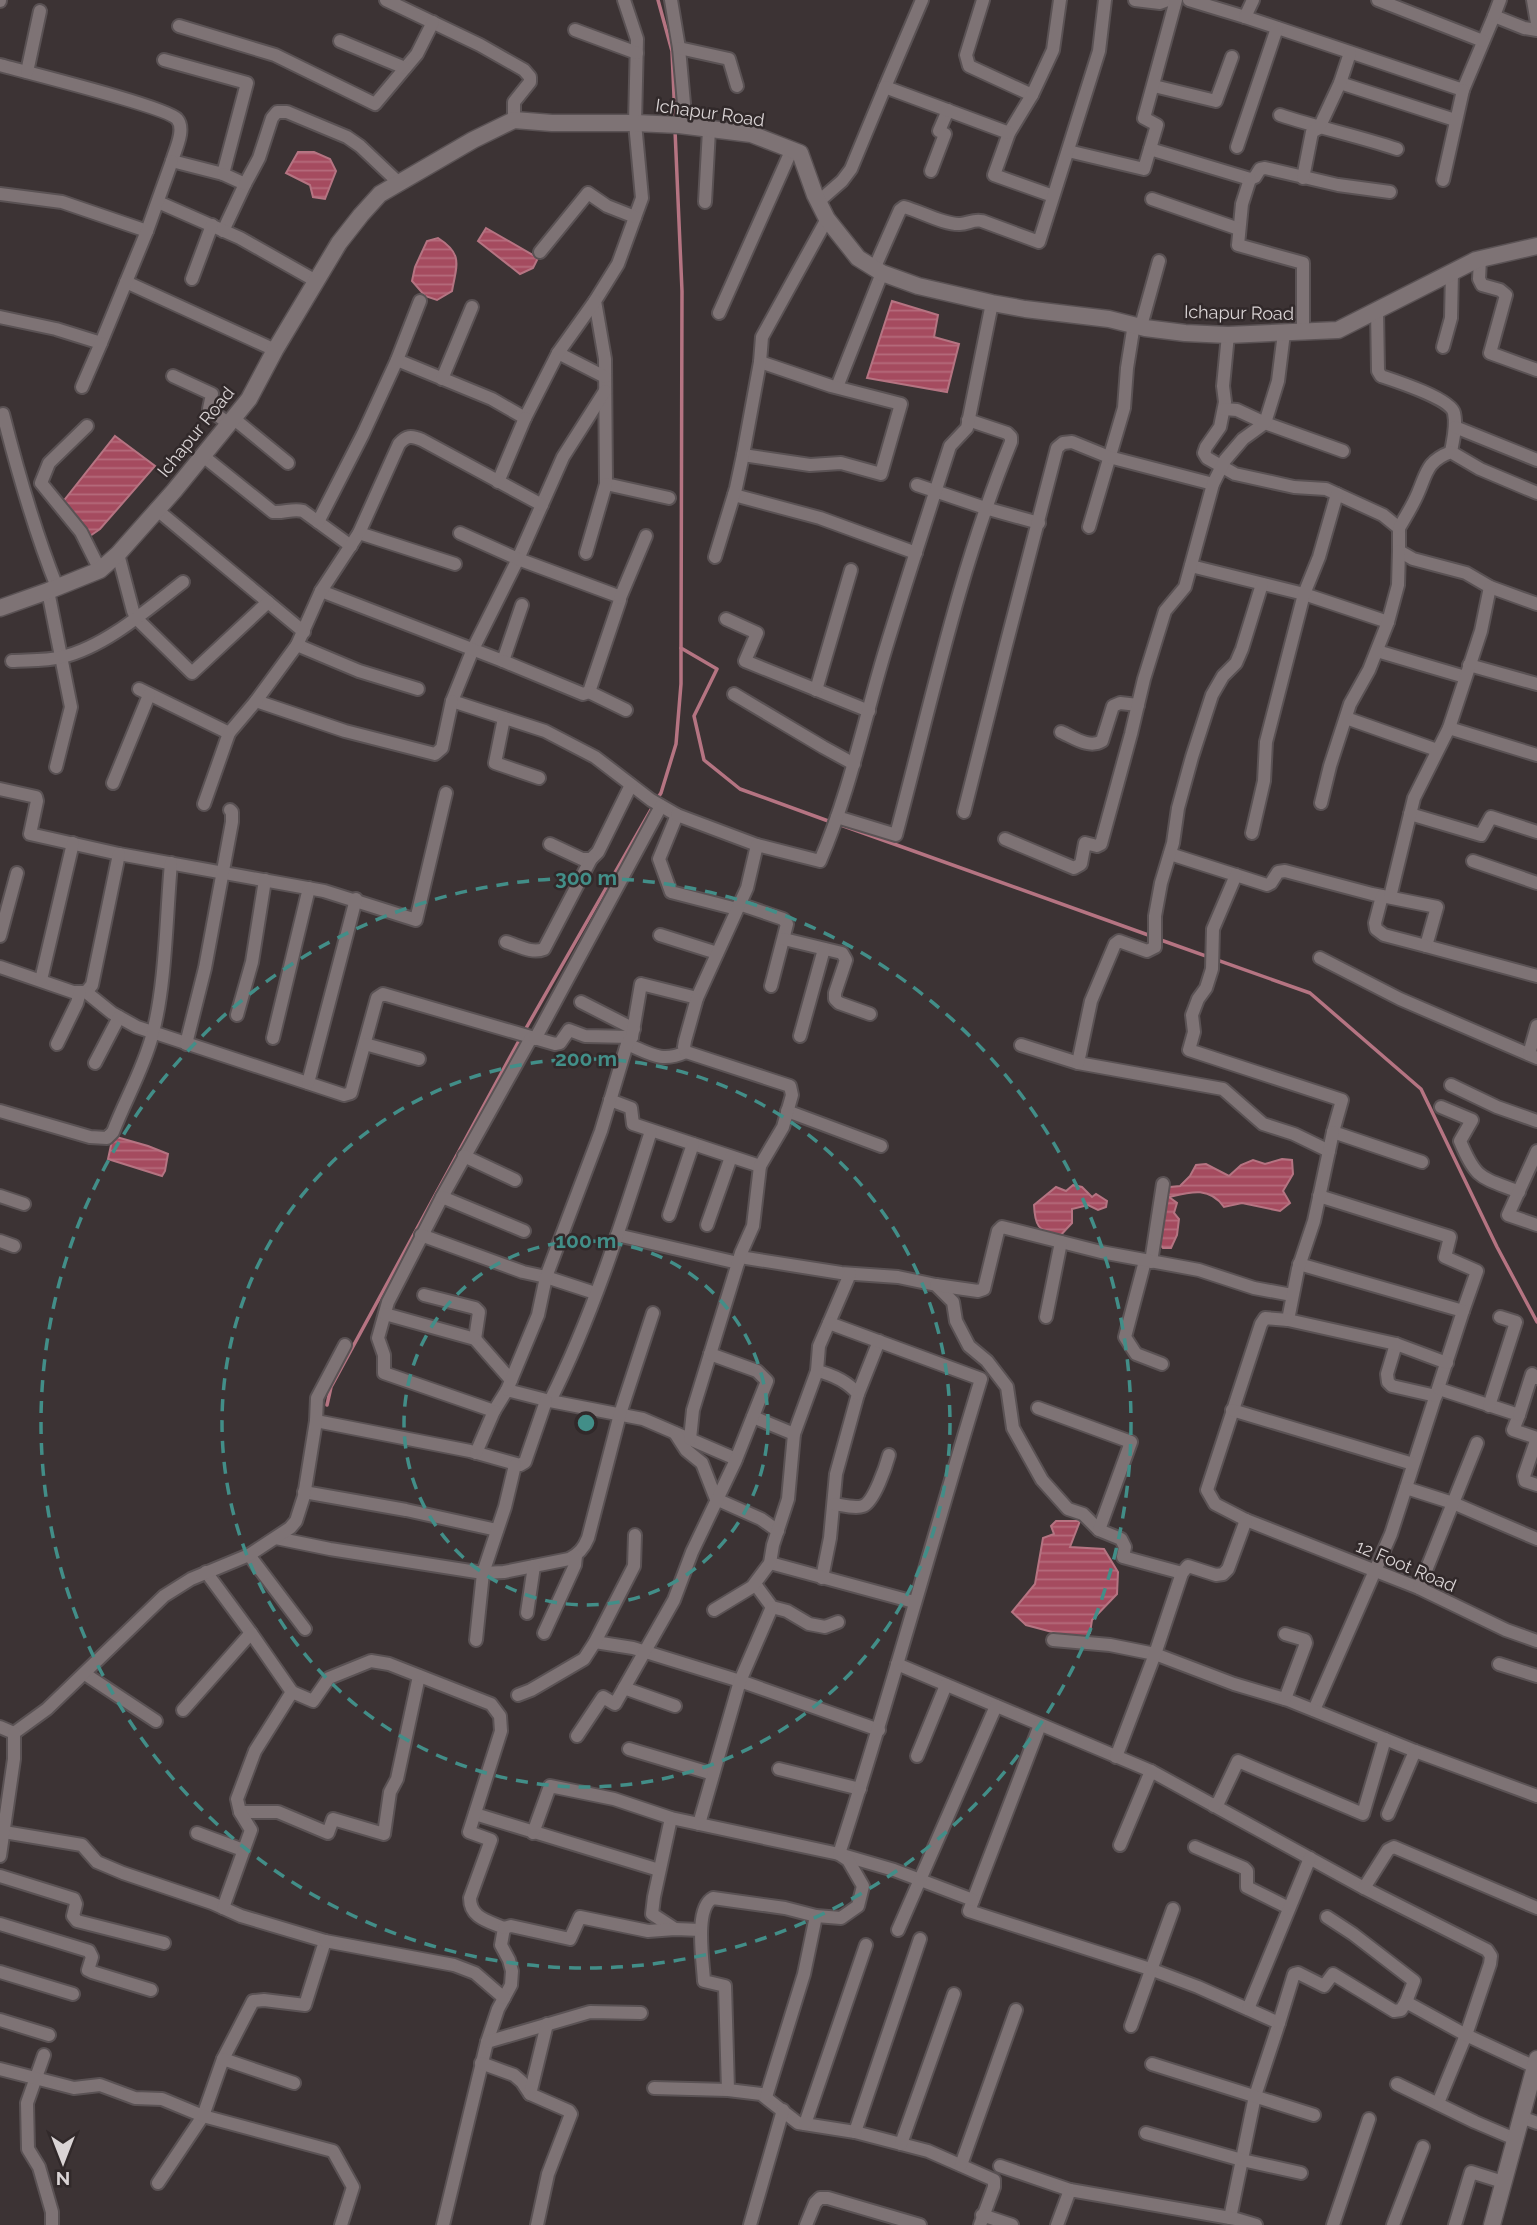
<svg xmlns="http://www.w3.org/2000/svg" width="1537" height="2225" font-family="Raleway,sans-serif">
  <defs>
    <pattern id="water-rules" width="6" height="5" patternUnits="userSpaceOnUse" patternTransform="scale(1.75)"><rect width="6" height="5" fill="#a54b5f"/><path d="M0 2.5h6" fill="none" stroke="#b56c7c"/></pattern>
  </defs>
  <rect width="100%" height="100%" fill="#3c3334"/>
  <g fill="url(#water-rules)" stroke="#b57482" stroke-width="2">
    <path d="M298,152H314L330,159L336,171L325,199L313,197L310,185L286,173Z"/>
    <path d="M486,228L538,258L533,268L520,274L478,241Z"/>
    <path d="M438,238C463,254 457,264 452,291L437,300L425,296L412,281L415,267L427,241Z"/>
    <path d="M892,301L938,315L934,337L959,344L947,392L867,378Z"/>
    <path d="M115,436L155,466L100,529L90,536L62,503Z"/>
    <path d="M113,1136L148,1146L168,1154L165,1171L162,1176L108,1159Z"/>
    <path d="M1282,1159L1292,1160L1293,1174L1283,1191L1290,1203L1280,1211L1242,1203L1224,1207C1209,1186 1190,1192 1169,1197L1177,1203L1174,1213L1179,1219L1177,1235L1171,1248H1163L1151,1234L1160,1188L1180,1186L1190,1176L1196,1165L1206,1164L1229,1176L1241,1165L1253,1160L1265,1164Z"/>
    <path d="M1073,1185L1082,1187L1092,1197L1096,1194L1107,1201L1106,1207L1098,1210L1088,1205L1072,1209V1223L1058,1238C1039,1229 1035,1228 1034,1205L1056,1187L1066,1191Z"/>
    <path d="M1056,1521H1080L1070,1547L1104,1549L1118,1572L1117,1594L1092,1620L1090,1633L1082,1640L1026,1625L1012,1612L1035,1584L1043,1538L1054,1534L1051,1526Z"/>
  </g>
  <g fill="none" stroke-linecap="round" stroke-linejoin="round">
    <g stroke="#b57482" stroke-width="3.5">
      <path d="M658,0L672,51L675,119"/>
      <path d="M675,130L682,291L681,648L717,669L694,716L704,760L740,789L831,822"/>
      <path d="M657,799L661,793L676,744L681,684V648"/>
      <path d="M838,824L1151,936"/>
      <path d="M1158,939L1310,993L1421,1089L1497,1247L1537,1322"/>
      <path d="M525,1030L653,806"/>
      <path d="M327,1405L331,1387L521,1037"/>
    </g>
    <defs>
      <g id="minor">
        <path d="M386,0L480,45L524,70L530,77V82L514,102V120"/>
        <path d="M624,0L637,39L635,123L642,198L618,264L595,301L605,359L606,484L669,498"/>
        <path d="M671,0L679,48L686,126"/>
        <path d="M983,0L966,55L969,66L1032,95"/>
        <path d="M1135,0L1160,3L1168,0"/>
        <path d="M1189,0L1245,17L1463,90L1494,16L1524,28L1537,30"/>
        <path d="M1378,0L1483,41"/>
        <path d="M1533,0L1537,23"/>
        <path d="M0,1V0"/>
        <path d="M1494,16L1500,0"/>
        <path d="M1245,17L1253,0"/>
        <path d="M179,26L275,55L375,104L417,54L433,22"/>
        <path d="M575,30L637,53"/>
        <path d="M340,41L405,68"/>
        <path d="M679,48L729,59L737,86"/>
        <path d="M0,65C25,72 167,107 177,119C186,129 175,150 172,161L223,174L247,83L164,60"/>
        <path d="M27,72L40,11"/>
        <path d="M1340,83L1455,120"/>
        <path d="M1154,86L1216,101L1232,57"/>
        <path d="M885,87L922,0"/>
        <path d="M1280,115C1319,128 1358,136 1397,149"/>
        <path d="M1237,147L1277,28"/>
        <path d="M1150,149L1250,179L1255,177L1260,169L1265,168L1338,185L1390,192"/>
        <path d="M1068,151L1144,169L1157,125L1144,118L1176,0"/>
        <path d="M931,171L945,134L939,131L948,110"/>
        <path d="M223,174L245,184L223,231"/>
        <path d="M1303,178L1312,132L1319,128L1340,83L1350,53"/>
        <path d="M1250,179L1242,204L1238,245L1303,263V333"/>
        <path d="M1443,180L1463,90"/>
        <path d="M245,184L259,158L272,118L277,112H287L347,137L360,146L399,183"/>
        <path d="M0,194L62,202L147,231"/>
        <path d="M1053,196L994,175L1009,133L1032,95L1053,50L1060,0"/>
        <path d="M1152,199L1239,229"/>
        <path d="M158,202L240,238L316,281"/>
        <path d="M705,202L709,130"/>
        <path d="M818,202L842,181L851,169L885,87L1009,133"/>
        <path d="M540,252L588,193L607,206L635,217"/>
        <path d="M1480,259L1479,279L1482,285L1500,290L1506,295L1490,353L1537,370"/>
        <path d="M874,269L900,210L904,207C920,211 944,225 960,224C968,224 973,219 982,221L1039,242L1099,51L1105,0"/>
        <path d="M192,279L212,225"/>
        <path d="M126,282L275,350"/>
        <path d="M1377,310L1378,371L1381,376C1396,381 1451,399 1454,413C1457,426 1453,440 1451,452"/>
        <path d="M719,313L792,149"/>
        <path d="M0,317L56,329L101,343L147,231L172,161"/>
        <path d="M1141,326L1159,261"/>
        <path d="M1228,335L1223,386L1225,402L1220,427L1206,447L1204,453L1207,458L1235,474L1294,487L1326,489L1383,515L1399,528V551L1413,559L1466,573L1490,587L1537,604"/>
        <path d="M1443,347L1451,318L1452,272"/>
        <path d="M558,353L605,377"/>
        <path d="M397,360L492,399L525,418L558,353L595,301"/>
        <path d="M173,376L212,394L209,409L229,424"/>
        <path d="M442,379L472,307"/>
        <path d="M82,387L101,343"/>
        <path d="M837,387L882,273"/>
        <path d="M605,391L563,457L518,559L473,649L452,701L545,731L595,757L651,800L677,815L659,859L671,892L737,909"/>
        <path d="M1224,409L1237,410L1265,423L1343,451"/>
        <path d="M3,414C18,473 34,530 57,587"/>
        <path d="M233,418L288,463"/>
        <path d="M87,426L49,463L41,483L81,532L100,570"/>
        <path d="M1455,427L1537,460"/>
        <path d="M743,455L810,465L841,463L881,474L901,404L831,386L760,362"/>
        <path d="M203,456L273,512C285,513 293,508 303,511L351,546"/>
        <path d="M498,482L525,418"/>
        <path d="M917,485L985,508L1039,523"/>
        <path d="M734,495L820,518L916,553"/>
        <path d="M156,509L304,632"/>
        <path d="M318,522L363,434L397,360L420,301"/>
        <path d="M1089,527L1124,408L1127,368L1134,324"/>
        <path d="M1399,528C1406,516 1413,505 1418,493C1427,472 1427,461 1451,452L1480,469L1537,493"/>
        <path d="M359,533L455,564"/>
        <path d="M460,533L518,559L618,596L620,600L589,692"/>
        <path d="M586,553L606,484"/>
        <path d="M118,554L133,611L136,618L192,673L268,602"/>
        <path d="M715,557L736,488L743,455L760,362L762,337L827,219"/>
        <path d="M1191,566L1304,594L1388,622"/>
        <path d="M48,591L71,707L56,767"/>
        <path d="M321,591L503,661L522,605"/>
        <path d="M620,598L646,536"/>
        <path d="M726,619L757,633L745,661L869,711"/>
        <path d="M297,645L359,671L418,689"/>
        <path d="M1377,651L1465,677"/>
        <path d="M12,661C28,660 46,661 62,657C105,647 148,609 183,582"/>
        <path d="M503,661L583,694L589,692L626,710"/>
        <path d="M1469,665L1537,684"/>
        <path d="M139,689L229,733"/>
        <path d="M816,690L851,570"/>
        <path d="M734,694L823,747L854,764"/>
        <path d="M256,701L345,731L435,754L442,748L452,701"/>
        <path d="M504,718L495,763L539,778"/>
        <path d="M1346,718L1437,750"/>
        <path d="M1449,728L1537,755"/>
        <path d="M1061,732C1073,737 1089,749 1102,741L1113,706L1120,703L1138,705"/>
        <path d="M113,783L149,695"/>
        <path d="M0,789L36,797L37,801L30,834L119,854L324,891L416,920L446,793"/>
        <path d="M1321,803L1330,766L1350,704L1369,670L1388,622L1398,585L1399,551"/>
        <path d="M204,804L229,733L256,701L297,645L321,591L359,533L399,444C406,436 411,435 422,440L542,505"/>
        <path d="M964,812L1005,649L1057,448L1063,443L1072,442L1109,457L1213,484"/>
        <path d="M1410,814L1481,835L1491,817L1537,832"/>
        <path d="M677,815L757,845"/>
        <path d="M837,817L896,835C931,703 959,569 1011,442V437L1007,433L968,420"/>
        <path d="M1252,833L1264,781L1266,742L1304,594L1319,557L1337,494"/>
        <path d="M1005,839L1074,868L1081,864L1085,843L1097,846L1101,844L1131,734L1144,679L1165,611L1185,587L1213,484L1225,460L1243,439L1265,423L1278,381L1284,333"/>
        <path d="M550,844L582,859H591L598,852L631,785"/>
        <path d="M1170,854L1267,885L1271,883L1278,872L1285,871L1372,894L1437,907L1426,946L1537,976"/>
        <path d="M1473,861L1537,883"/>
        <path d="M1236,875L1213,929L1212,969L1206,988L1198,999L1192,1015L1194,1032L1189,1050L1342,1100L1333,1132L1422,1162"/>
        <path d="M1382,896L1375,923L1376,929L1384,935L1426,946"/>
        <path d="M1390,897L1414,798L1449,728L1481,631L1490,587"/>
        <path d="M739,904L783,919L787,924L771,986"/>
        <path d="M660,935L717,953"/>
        <path d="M0,936L17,873"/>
        <path d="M784,939L842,953L846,960L835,993V999L839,1003L870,1014"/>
        <path d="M506,942C519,946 532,954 544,949L591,859"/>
        <path d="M1320,958L1400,999L1537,1058"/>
        <path d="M0,967L73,992H86L92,985L119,854"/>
        <path d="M41,980L73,843"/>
        <path d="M86,992L112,1013L137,1027L344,1095L351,1093L377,998L383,994L555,1044L560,1043L569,1030L585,1036L632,1037"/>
        <path d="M581,1002L634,1029"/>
        <path d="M237,1015L252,962L265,880"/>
        <path d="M800,1036L824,949"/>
        <path d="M273,1038L309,888"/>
        <path d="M531,1038L442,1197L388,1302L378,1338L384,1355V1373L494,1411L507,1390L550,1401L643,1419L736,1459"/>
        <path d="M535,1039L661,806"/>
        <path d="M57,1044L77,1003L80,992"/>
        <path d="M186,1044L205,968L232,822V812L230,810"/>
        <path d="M365,1044L419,1059"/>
        <path d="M627,1044C651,1054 661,1063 686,1052"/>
        <path d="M1021,1045L1078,1063L1223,1089L1263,1124L1294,1134L1329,1151"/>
        <path d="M1529,1054L1537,1026"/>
        <path d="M95,1063L119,1017"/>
        <path d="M1078,1063L1091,1001L1115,944L1119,941L1147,951L1155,947V916L1161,883L1173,843L1178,808L1192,757L1212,695L1223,676L1236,663L1242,649L1262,584"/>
        <path d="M308,1083L356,899"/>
        <path d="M1451,1085L1497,1107L1537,1121"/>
        <path d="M610,1100L631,1108L633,1124L760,1166"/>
        <path d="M1441,1107L1472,1120L1460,1141C1476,1180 1481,1177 1519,1192"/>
        <path d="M0,1111L90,1137L107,1138L113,1132C125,1100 143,1070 152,1036C166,985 166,917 171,863"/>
        <path d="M787,1111L881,1146"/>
        <path d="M1537,1151L1508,1215L1537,1225"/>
        <path d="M464,1156L515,1180"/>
        <path d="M0,1196L24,1204"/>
        <path d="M1319,1196L1450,1237L1445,1257L1477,1271L1463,1311"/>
        <path d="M442,1197L524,1231"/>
        <path d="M669,1215L693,1144"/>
        <path d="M707,1225L731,1157"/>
        <path d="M421,1235L523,1272L546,1277L595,1293"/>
        <path d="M617,1235L738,1263"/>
        <path d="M0,1241L14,1246"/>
        <path d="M740,1257L841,1273L898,1277L936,1285L953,1302L956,1321L969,1346L987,1361L1007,1387L1013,1428L1042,1480L1068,1509L1083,1514L1099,1530"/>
        <path d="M1145,1261L1125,1337L1136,1354L1162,1364"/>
        <path d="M1151,1262L1163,1184"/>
        <path d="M1299,1264L1463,1311L1391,1534L1314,1710"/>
        <path d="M936,1285L978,1291L984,1289L998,1231L1002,1227L1101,1252L1199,1270L1254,1288L1292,1295"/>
        <path d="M424,1295L475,1308L479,1312L475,1339"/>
        <path d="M385,1314L475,1339L511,1380"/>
        <path d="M1046,1317L1061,1242"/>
        <path d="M1288,1320L1298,1269L1314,1221L1333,1132"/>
        <path d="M1396,1344L1387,1374L1388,1382L1392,1386L1436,1396"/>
        <path d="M1447,1363L1396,1344L1288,1320L1265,1318L1261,1324L1207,1490L1215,1504L1246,1520L1419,1588L1506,1630L1537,1641"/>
        <path d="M817,1371C834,1375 847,1381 858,1394L836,1474L830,1538L822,1578"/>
        <path d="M1439,1389L1519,1415L1513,1430L1537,1438"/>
        <path d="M507,1390L538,1315L546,1277L601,1131L627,1044L632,1037L641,984L697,998"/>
        <path d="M858,1394L879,1341"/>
        <path d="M550,1401C593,1315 622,1222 651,1131"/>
        <path d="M1489,1406L1516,1322L1500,1317"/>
        <path d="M1038,1408L1131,1442L1099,1530L1121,1539L1125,1547L1123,1557L1182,1573"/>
        <path d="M1232,1410L1413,1464"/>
        <path d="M1519,1415L1532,1374L1537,1378"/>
        <path d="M753,1417L794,1434"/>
        <path d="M316,1421L470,1451L520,1465L525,1462L546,1401"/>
        <path d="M675,1433L686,1450L702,1463L716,1499L761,1519L778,1531"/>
        <path d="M1537,1438L1524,1476L1525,1481L1537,1485"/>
        <path d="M690,1439L693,1410L741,1253L753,1226L760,1166L783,1127L792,1095L790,1086L686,1052L684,1047L685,1041L697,998L747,888L757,845L820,861C849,794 864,721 885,651C906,582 928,514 950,446L967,428L992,303"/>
        <path d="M476,1453L494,1411"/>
        <path d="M1406,1488L1453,1503L1537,1539"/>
        <path d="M304,1492L406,1510L497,1530"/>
        <path d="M834,1504C842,1505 855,1509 863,1506C874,1502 886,1466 889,1455"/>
        <path d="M276,1538L330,1549L483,1573L504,1572L569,1559C579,1554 584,1548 588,1538L620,1414L653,1313"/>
        <path d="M249,1555L305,1629"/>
        <path d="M770,1563L914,1602"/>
        <path d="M206,1572L251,1633"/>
        <path d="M755,1584L772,1607L787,1611L809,1624L825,1627L838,1622"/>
        <path d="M1419,1588L1477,1443"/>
        <path d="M714,1610L752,1587L770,1563L773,1545L788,1499L794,1434L817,1371L819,1346L850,1274"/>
        <path d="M527,1613L534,1566"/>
        <path d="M544,1633L575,1565L576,1556"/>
        <path d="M476,1640L483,1573L505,1507L515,1465"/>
        <path d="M1053,1640L1110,1645L1155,1654L1234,1684L1288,1700L1415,1751L1537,1796"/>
        <path d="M595,1642L633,1648L740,1681L879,1730"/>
        <path d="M897,1664L1151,1771L1364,1888L1487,1950L1491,1956L1490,1964L1466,2035L1438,2103"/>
        <path d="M1499,1664L1537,1676"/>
        <path d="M85,1674L156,1721"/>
        <path d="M624,1688L675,1706"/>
        <path d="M518,1695L531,1690L584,1659L595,1642L634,1566L635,1535"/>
        <path d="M1285,1699L1306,1643L1305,1640L1285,1634"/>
        <path d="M183,1710L251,1633L292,1692"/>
        <path d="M1040,1725L969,1911L1150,1969L1198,1987L1279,2023L1255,2096L1230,2218"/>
        <path d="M0,1727L14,1733"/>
        <path d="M14,1733L47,1709L164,1596L191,1579L249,1555L290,1528L296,1521L304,1496L316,1421L317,1398L345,1345"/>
        <path d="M577,1736L603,1697L615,1704L674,1600L692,1552L735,1462L767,1381L757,1371L710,1354"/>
        <path d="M629,1749L713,1774"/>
        <path d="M917,1756L946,1685"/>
        <path d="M1116,1757L1155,1654L1182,1573L1188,1566L1216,1575L1223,1574L1228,1569L1246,1520"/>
        <path d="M779,1769L860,1789"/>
        <path d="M1214,1806L1219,1801L1238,1761L1363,1814L1385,1739"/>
        <path d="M240,1812H278L328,1833L333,1819L384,1834L390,1792L397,1779L419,1676"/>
        <path d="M475,1814L659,1870"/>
        <path d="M1388,1814L1415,1751"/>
        <path d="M671,1818L654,1897L652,1914L675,1929"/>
        <path d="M699,1824L740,1681L772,1607"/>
        <path d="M4,1832L82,1845L97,1862L123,1873L212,1903L241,1916L325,1941L305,2005L264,2000L253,2001L223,2059L203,2116L158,2183"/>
        <path d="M197,1833L243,1850"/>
        <path d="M533,1833L550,1786L614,1799L671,1818L839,1854L894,1870L973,1900"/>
        <path d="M1120,1845L1151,1771"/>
        <path d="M1195,1847L1244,1868L1247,1871V1887L1289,1908"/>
        <path d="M0,1856L14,1759V1733"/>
        <path d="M0,1876L74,1899L76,1904L73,1916L77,1921L164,1943"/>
        <path d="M1364,1888L1388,1850L1394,1847L1537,1908"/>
        <path d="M223,1908L251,1830L240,1812L237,1799L255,1751L292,1692L313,1701L329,1678L371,1661L389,1664L491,1704L500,1716L501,1731L469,1832L491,1840L470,1898C470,1918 488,1921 504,1928L501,1945L509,1960L512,1971L511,1985L498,2009L487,2042L443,2225"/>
        <path d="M1327,1917L1353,1934L1414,1981L1406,2002"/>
        <path d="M0,1924L89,1951L92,1957L88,1970L92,1972L151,1990"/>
        <path d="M504,1928L511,1926L570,1939L580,1917L648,1931L675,1929L701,1930"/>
        <path d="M898,1930L996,1706"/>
        <path d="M325,1941L454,1965L475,1973L504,1998"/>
        <path d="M0,1972L73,1994"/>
        <path d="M1248,2009L1310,1858"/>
        <path d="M0,2020L49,2035"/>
        <path d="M1279,2023L1294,1974L1298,1973L1324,1986L1333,1974L1394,2011L1401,2010L1406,2002L1466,2035L1535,2067"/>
        <path d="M1131,2026L1173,1909"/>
        <path d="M487,2042L590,2012L641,2013"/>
        <path d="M44,2055L27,2103L28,2149L39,2167L52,2212V2225"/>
        <path d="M223,2059L294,2083"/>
        <path d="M481,2063L514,2075L522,2082L530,2094L569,2111L571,2114L548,2174L537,2225"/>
        <path d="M1152,2064L1314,2115"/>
        <path d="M0,2069L74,2088L100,2085L135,2098L162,2099L203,2116L333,2151L353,2187L341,2225"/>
        <path d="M1397,2084L1475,2122L1515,2139"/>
        <path d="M654,2088L728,2090L761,2094L798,2123L855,2132L928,2151L994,2180V2187L980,2225"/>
        <path d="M728,2090L725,1986L704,1981C703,1961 694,1908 713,1898L785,1908L816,1916L841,1918L858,1906L863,1886L848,1860L839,1854C890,1697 933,1537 981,1379L829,1323"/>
        <path d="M530,2094L547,2024"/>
        <path d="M766,2097L804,1974L816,1916"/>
        <path d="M1521,2117L1537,2123"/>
        <path d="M805,2124L866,1945"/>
        <path d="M855,2132L920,1939"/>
        <path d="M1146,2133L1242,2160L1301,2173"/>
        <path d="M901,2144L954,1994"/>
        <path d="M961,2165L1016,2010"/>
        <path d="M1000,2166L1070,2190"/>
        <path d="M982,2215L1012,2225"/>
        <path d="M750,2225L783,2110"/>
        <path d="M806,2225L815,2203L820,2198H828L920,2225"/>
        <path d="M1057,2225L1070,2190L1236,2219L1256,2225"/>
        <path d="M1333,2225L1369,2119"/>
        <path d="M1393,2225L1423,2147"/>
        <path d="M1455,2225L1471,2172L1503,2182"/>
      </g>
      <g id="tertiary">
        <path d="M0,608L48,591L100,570L118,554L174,491L249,399L275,350L339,243L361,215L380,194L473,140L514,120L552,123H635L679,125L751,134L800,153L815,195L827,219L858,258L882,273L918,286L992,303L1025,309L1109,319L1145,328L1185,333L1228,335L1338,330L1476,260L1537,246"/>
        <path d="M1492,2225L1537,2059"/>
      </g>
    </defs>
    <use href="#minor" stroke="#5a5254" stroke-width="16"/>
    <use href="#tertiary" stroke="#5a5254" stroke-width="19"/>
    <use href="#minor" stroke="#7e7375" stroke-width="12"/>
    <use href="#tertiary" stroke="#7e7375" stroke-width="16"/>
  </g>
  <g fill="none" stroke="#428e88" stroke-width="3.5" stroke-dasharray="12 9">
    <circle cx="586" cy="1423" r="182"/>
    <circle cx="586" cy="1423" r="364"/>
    <circle cx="586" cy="1423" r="545"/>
  </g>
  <g text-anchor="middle" stroke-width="5" stroke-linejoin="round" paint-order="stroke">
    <g font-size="18" fill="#dad4d5" stroke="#31292a">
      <text transform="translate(710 113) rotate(8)" y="6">Ichapur Road</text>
      <text transform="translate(1239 313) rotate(1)" y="6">Ichapur Road</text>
      <text transform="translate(196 432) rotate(-51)" y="6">Ichapur Road</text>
      <text transform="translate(1406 1566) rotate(23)" y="6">12 Foot Road</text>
    </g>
  </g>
  <circle cx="586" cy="1423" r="10" fill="#428e88" stroke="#31292a" stroke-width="3.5"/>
  <g font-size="21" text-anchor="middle" font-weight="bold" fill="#428e88" stroke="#31292a" stroke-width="5" stroke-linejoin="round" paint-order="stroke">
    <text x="586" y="885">300 m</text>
    <text x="586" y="1066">200 m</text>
    <text x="586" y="1248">100 m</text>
  </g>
  <g transform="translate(63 2162) rotate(180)" stroke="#31292a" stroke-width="5" paint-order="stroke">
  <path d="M0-5L12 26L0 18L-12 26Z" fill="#dad4d5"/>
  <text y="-10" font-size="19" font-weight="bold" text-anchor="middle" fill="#dad4d5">N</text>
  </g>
</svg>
